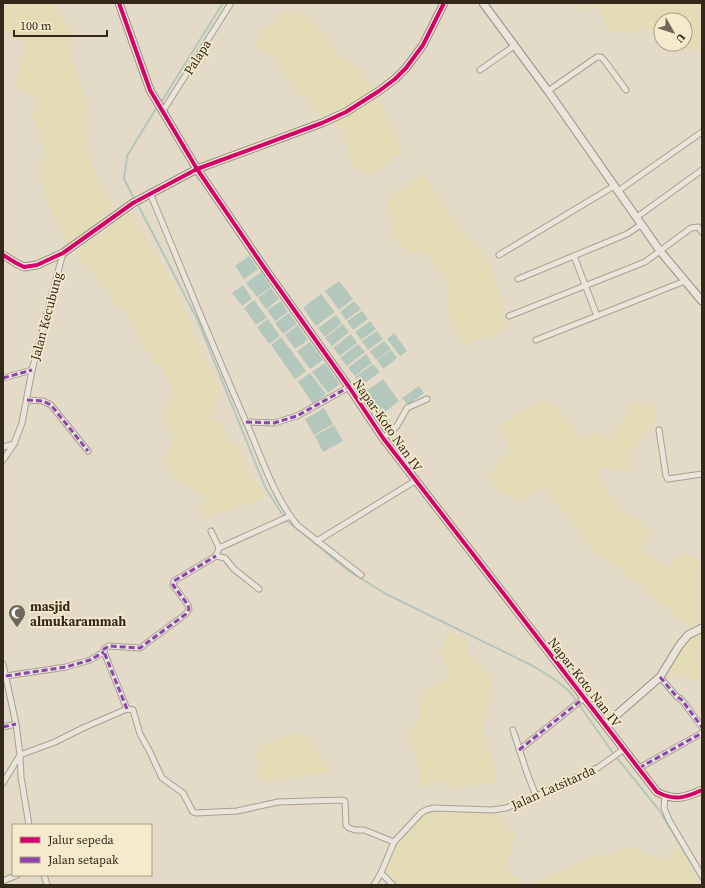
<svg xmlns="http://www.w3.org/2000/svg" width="705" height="888" font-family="'Source Serif 4',serif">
  <rect width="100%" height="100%" fill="#e3dbc7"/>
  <g fill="#e3dcb6">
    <path d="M3,3H54L65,22L76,34L70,42L71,58L88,106L84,126L93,169L114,207L68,246L55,220L43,190L41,175L43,161L47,157L32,114L38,103L33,96L22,93L15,86L24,46L22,41L3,30Z"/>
    <path d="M578,3H702V51L681,48L671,44H685V20H661V36L639,26L636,31V34L620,31L608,33L605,23L597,5L581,13Z"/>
    <path d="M285,10L305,14L324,35L340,57L360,69L374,90L325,121L285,77L276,61L258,49L255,44L261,33Z"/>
    <path d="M378,98L403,152L368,176L351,163L345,133L334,123Z"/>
    <path d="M423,174L450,214L472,242L488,259L501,298L507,329L463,346L447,310L450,296L446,281L430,257L419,253L408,252L396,240L391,226L394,221L389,213L388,201L392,194Z"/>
    <path d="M130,212L173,281L188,319L220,390L212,417L222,426L225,434L239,447L246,464L255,480L267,497L201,519L202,507L206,503L202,495L195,493L170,473L164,462L172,441L176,436L171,433L165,420V408L169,398L173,393L167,378L162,367L153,363L150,352L143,347L136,335L134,325L126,312L120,310L102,284L86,266L77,259V251Z"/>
    <path d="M543,400L567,417L580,439L596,431L609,443L632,402L657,407L653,425L638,444L630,450V472L597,467L600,483L619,509L654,533L640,547L669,570L681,552L702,561V668L695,681L678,675L663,680L672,659L696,631L650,595L620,568L591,548L545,488L536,491L518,502L491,485L489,474L509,450L501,425Z"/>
    <path d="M449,632L467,640L468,655L491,678L489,704L482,734L492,756L496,782L447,790L446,780L422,789L416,756L404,736L421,716L418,712L422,696L429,689L443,681L448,673L442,657V648Z"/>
    <path d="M294,734L308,736L315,741L311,744L322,757L329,772L264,783L257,775L259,764L254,759L260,746L274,740Z"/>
    <path d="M434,808L492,810L516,835L504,870L528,885H393L381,873L394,842Z"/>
    <path d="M678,845L700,885H530L578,863L631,847L662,860Z"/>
  </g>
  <g fill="#b4c7bc">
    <path d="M249,256L258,269L244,279L235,266Z"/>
    <path d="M261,272L271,287L257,297L246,283Z"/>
    <path d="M339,281L353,299L339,310L325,291Z"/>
    <path d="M243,285L252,299L242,306L232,293Z"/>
    <path d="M271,288L279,299L266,309L258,298Z"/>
    <path d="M321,294L335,312L316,326L303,308Z"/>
    <path d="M254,300L267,318L256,325L244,308Z"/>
    <path d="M281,301L288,312L275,321L267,310Z"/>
    <path d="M354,301L361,309L346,320L340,312Z"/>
    <path d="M362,311L368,319L353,330L347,321Z"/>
    <path d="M289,313L297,324L283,334L275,323Z"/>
    <path d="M336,315L342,323L325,337L318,328Z"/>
    <path d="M268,319L280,336L269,344L257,327Z"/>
    <path d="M370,321L376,329L361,340L355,332Z"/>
    <path d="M343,324L349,332L332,346L325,338Z"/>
    <path d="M298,325L308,340L295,349L285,335Z"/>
    <path d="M377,331L383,339L368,350L362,341Z"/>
    <path d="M394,333L407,351L400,356L387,339Z"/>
    <path d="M351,334L357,343L340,356L333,348Z"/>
    <path d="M281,337L306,371L295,379L271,345Z"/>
    <path d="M384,341L391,349L376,360L370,351Z"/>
    <path d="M310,342L323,360L310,369L297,351Z"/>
    <path d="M358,344L365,352L347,366L340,358Z"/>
    <path d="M391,350L397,358L383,369L377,360Z"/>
    <path d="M366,354L372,363L355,376L348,368Z"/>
    <path d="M325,363L340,384L328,393L312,372Z"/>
    <path d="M373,364L380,372L362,385L355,377Z"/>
    <path d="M310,373L326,394L313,404L298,382Z"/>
    <path d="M383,379L399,401L381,415L364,393Z"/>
    <path d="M419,386L424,393L408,405L402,398Z"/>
    <path d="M324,408L333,424L314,435L305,419Z"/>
    <path d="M334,425L343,441L323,452L315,436Z"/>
  </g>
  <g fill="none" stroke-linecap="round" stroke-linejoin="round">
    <g stroke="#b4c7bc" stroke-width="2">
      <path d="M160,104L223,3"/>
      <path d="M135,200L124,179L127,156L157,107"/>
      <path d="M137,203L198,321L265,487L286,520L349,571L386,594L533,666C549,676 565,684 576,700"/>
      <path d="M580,706L613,753"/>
      <path d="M617,758L659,810L702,881"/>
    </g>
    <defs>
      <g id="street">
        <path d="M480,70L514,46"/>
        <path d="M548,91L597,57H601L604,60L626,90"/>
        <path d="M163,111L231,3"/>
        <path d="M618,191L702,132"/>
        <path d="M150,193C182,270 213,347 246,422C262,458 273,495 297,525L361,575"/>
        <path d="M637,217L702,170"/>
        <path d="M499,255L614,186"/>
        <path d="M574,256L597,316"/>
        <path d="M518,279L627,234L642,224"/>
        <path d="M509,316L645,262L691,228L698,227L702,232"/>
        <path d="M536,340L685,281"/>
        <path d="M3,378L32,370"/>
        <path d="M27,400L43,401L51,405L88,451"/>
        <path d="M246,422L274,423L297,416L349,387"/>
        <path d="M659,430L666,476L668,479L702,474"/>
        <path d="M383,438L397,426L407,408L427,399"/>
        <path d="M3,447L14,444"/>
        <path d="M3,460L14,444L22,423L32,370L63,253"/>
        <path d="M211,531L219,548L216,556L225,558L234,569L259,589"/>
        <path d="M317,541L415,481"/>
        <path d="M219,548L290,516"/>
        <path d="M3,664L16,724L20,755L21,777L29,825"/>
        <path d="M6,676L66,667L90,660L104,652"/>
        <path d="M660,677L677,697L681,699L702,727"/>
        <path d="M127,709L104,652V649L109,646L140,648L186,614L189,609L188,605L173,585L174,581L216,556"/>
        <path d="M3,727L16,724"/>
        <path d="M513,730L527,773L536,796"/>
        <path d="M519,750L584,698"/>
        <path d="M639,768L702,733"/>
        <path d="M3,783L20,755L55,742L83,728L127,709L133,710L140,734L150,752L162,778L183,793L193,812L196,813L237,811L278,802L342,800L345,801L346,825L349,828L355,830H364L394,842"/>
        <path d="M665,796L664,808L669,820L702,876"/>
        <path d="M381,873L393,885"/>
        <path d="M44,875L47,885"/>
        <path d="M3,881L17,875"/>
        <path d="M374,885L381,873L394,842L421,813L426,810L434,808L492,810L506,808L536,796L599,767L624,749"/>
      </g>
      <g id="secondary">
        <path d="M119,3L150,90L197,169L263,266L349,387L383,438L657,792C674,801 685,798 702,790"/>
        <path d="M483,3L548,91L660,251L702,301"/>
        <path d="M3,255L16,263L24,267L37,265L63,253L133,203L197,169L322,123L346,112L379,91L395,79L406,68L423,45L444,3"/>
        <path d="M605,725L660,677L679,646L688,635L702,628"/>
      </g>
    </defs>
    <use href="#street" stroke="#a7a091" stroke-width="7"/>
    <use href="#secondary" stroke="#968f81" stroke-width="9"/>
    <use href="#street" stroke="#eae5da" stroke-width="5"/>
    <use href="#secondary" stroke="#eae5da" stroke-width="7"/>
    <g stroke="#8e44ad" stroke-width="3" stroke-dasharray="6 3" stroke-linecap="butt">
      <path d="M3,378L32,370"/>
      <path d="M27,400L43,401L51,405L88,451"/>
      <path d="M246,422L274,423L297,416L349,387"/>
      <path d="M6,676L66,667L90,660L104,652"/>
      <path d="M660,677L677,697L681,699L702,727"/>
      <path d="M127,709L104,652V649L109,646L140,648L186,614L189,609L188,605L173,585L174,581L216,556"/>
      <path d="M3,727L16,724"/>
      <path d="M519,750L584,698"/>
      <path d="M639,768L702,733"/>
    </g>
    <defs>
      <g id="cycleway">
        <path d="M119,3L150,90L197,169L263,266L349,387L383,438L657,792C674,801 685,798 702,790"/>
        <path d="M3,255L16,263L24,267L37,265L63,253L133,203L197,169L322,123L346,112L379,91L395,79L406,68L423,45L444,3"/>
      </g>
    </defs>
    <use href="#cycleway" stroke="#f5ebcc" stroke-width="6"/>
    <use href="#cycleway" stroke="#d6006c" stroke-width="4"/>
  </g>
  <defs>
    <symbol id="mosque-pin" viewBox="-11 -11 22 30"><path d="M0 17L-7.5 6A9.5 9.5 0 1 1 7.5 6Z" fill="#716757" stroke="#f5ebcc"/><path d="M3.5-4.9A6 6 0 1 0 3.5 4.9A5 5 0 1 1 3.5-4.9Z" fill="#fff"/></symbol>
  </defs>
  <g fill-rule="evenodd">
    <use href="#mosque-pin" x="7" y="603" width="20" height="27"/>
  </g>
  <g text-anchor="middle" stroke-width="3.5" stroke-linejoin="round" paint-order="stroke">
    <g font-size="13" fill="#34281b" stroke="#f5ebcc">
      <text transform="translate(197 57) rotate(-58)" y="5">Palapa</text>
      <text transform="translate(46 316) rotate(-75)" y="5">Jalan Kecubung</text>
      <text transform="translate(388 425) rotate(55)" y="5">Napar-Koto Nan IV</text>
      <text transform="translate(585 682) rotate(52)" y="5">Napar-Koto Nan IV</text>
      <text transform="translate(553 787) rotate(-24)" y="5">Jalan Latsitarda</text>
    </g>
    <g font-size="13" font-weight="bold" fill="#34281b" stroke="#f5ebcc" text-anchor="start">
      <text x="30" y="611">masjid<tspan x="30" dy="15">almukarammah</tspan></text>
    </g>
  </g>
  <rect width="705" height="888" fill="none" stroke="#34281b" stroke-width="8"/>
  <rect x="12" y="824" width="140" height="52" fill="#f5ebcc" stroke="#a89d85"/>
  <rect x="20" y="837" width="20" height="6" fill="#d6006c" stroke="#a89d85"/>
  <text x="48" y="844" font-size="12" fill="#34281b">Jalur sepeda</text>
  <rect x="20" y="857" width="20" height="6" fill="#8e44ad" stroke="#a89d85"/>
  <text x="48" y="864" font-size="12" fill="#34281b">Jalan setapak</text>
  <g transform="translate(673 32) rotate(129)"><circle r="19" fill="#f5ebcc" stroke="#a89d85"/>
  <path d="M0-3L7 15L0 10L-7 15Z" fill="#716757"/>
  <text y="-6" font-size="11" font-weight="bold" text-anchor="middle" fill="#34281b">U</text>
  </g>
  <path d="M14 30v6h93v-6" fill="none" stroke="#34281b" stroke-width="2"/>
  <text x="20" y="30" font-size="12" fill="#34281b" stroke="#f5ebcc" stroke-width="3" paint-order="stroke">100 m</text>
</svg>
